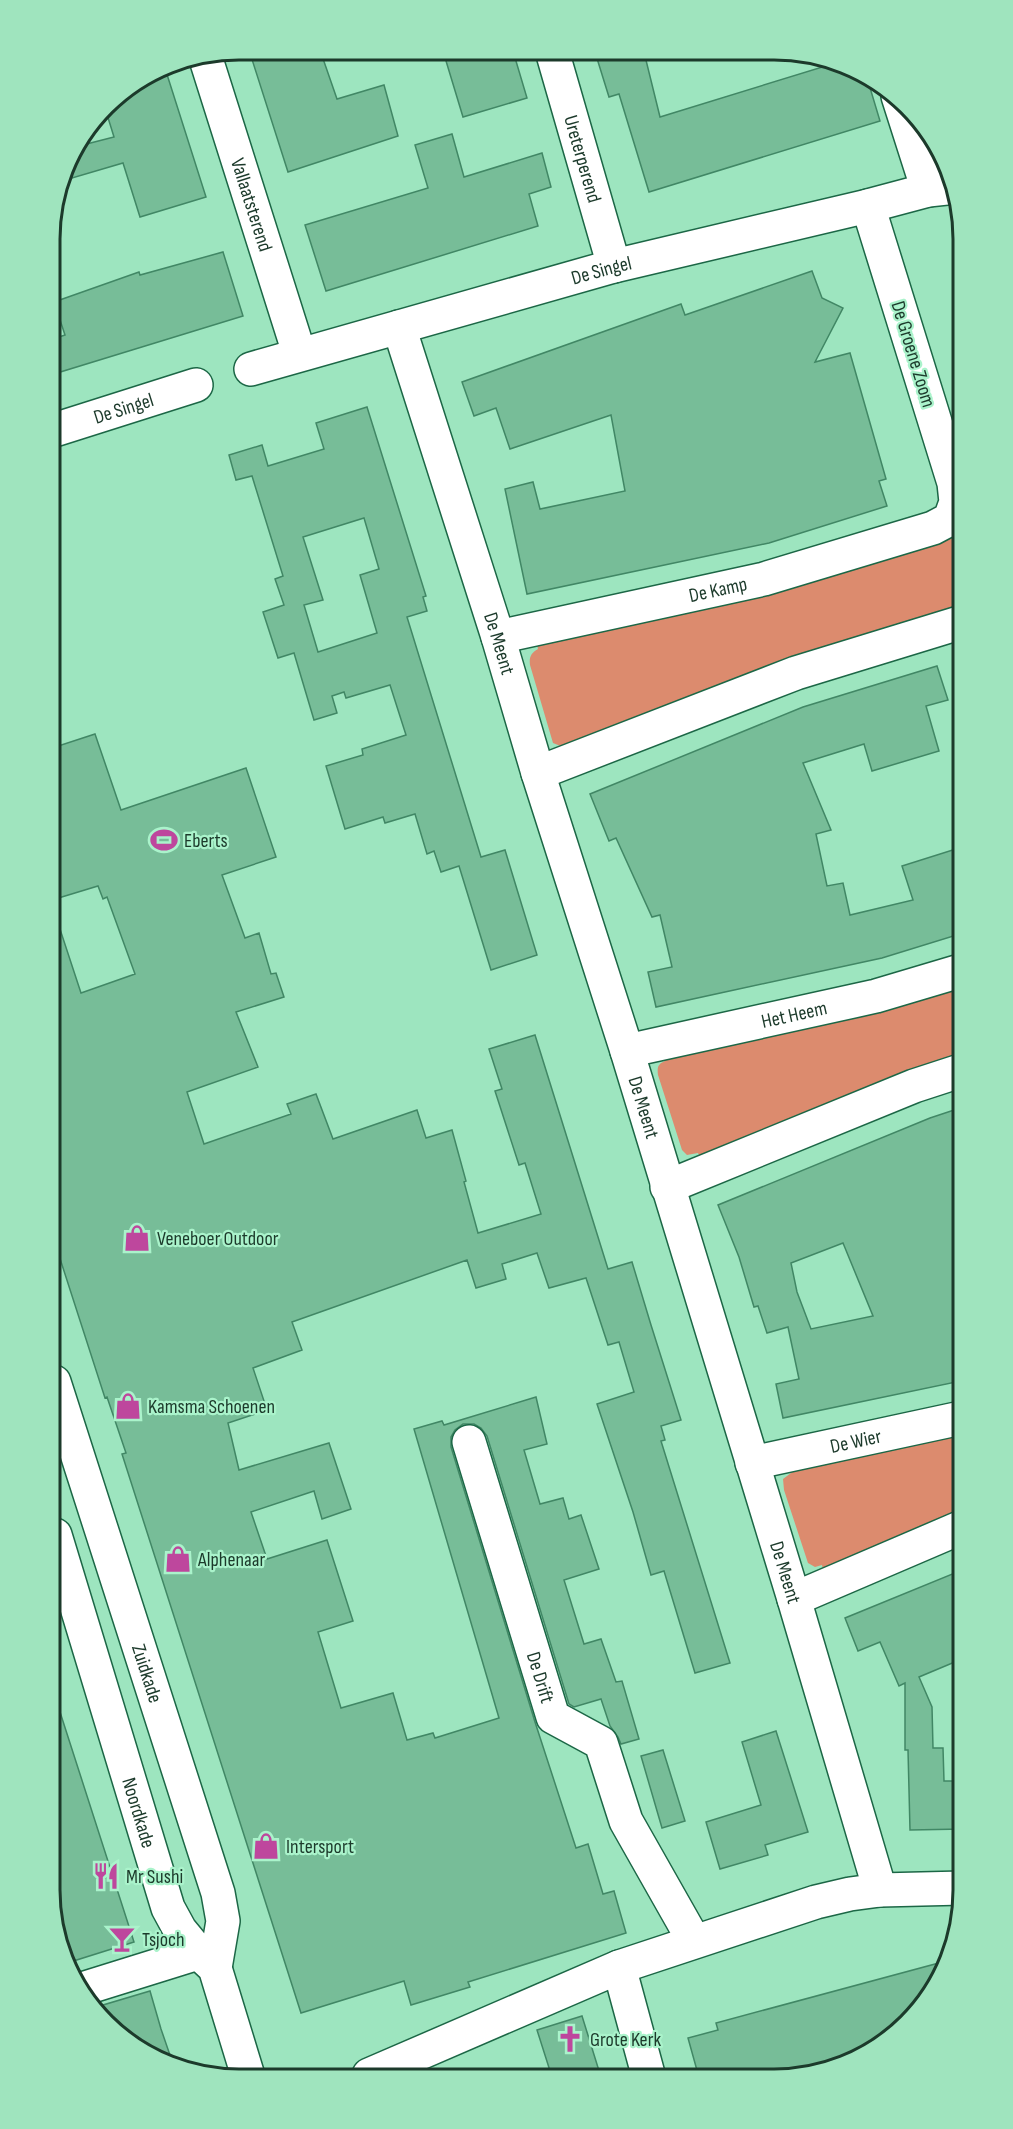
<svg xmlns="http://www.w3.org/2000/svg" width="1013" height="2129" font-family="'Sofia Sans Condensed',sans-serif">
  <rect width="100%" height="100%" fill="#9de5bf"/>
  <g fill="#dc8b6e">
    <path d="M958,531V610L563,747L553,743L530,665C529,657 531,653 538,649L536,640Z"/>
    <path d="M960,983V1057L702,1161L698,1153L687,1155L682,1150L658,1075C657,1067 658,1064 665,1061L664,1052Z"/>
    <path d="M961,1430L962,1518L824,1574L822,1565L815,1567L808,1563L784,1490L783,1479L795,1470Z"/>
  </g>
  <g fill="#77bd98" stroke="#418765" stroke-width="1.5" fill-rule="evenodd">
    <path d="M249,50H320L337,99L384,85L398,136L288,172Z"/>
    <path d="M443,51H513L527,98L463,117Z"/>
    <path d="M595,52H644L660,117L832,64L868,81L880,121L649,192L619,94L609,97Z"/>
    <path d="M164,65L206,197L140,217L123,163L62,181L69,155L75,147L114,137L105,108L113,98L137,90L135,83Z"/>
    <path d="M452,134L464,177L542,153L551,187L529,194L538,226L326,291L305,225L428,188L415,145Z"/>
    <path d="M223,252L243,316L57,373L50,351V340L65,335L54,302L139,272L140,275Z"/>
    <path d="M812,271L822,298L843,308L815,362L850,353L886,479L879,481L887,506L769,543L527,594L505,489L533,482L540,509L625,491L611,415L510,449L496,408L474,416L462,382L681,304L685,315Z"/>
    <path d="M367,407L426,596L423,597L427,611L407,617L481,857L505,850L537,955L491,970L459,866L441,872L434,851L427,854L415,814L385,823L383,817L345,829L326,766L363,755L362,749L406,735L390,685L346,698L344,692L332,696L337,713L314,720L294,653L278,658L263,612L284,605L275,579L283,576L252,476L236,480L229,455L262,445L268,466L324,449L316,423ZM364,518L379,569L360,575L377,633L318,652L304,605L323,600L303,537Z"/>
    <path d="M937,666L948,700L926,706L939,751L872,771L864,744L803,763L831,830L816,834L827,886L843,883L850,915L913,900L902,866L959,848L960,934L882,958L656,1007L648,972L672,967L660,915L652,917L616,838L609,841L590,794L803,707Z"/>
    <path d="M95,734L121,810L246,768L276,857L222,875L245,938L259,933L271,974L276,973L284,997L236,1012L258,1067L187,1092L204,1144L291,1114L287,1104L316,1094L333,1139L417,1110L426,1138L452,1130L466,1181L464,1182L478,1233L541,1214L525,1163L519,1165L495,1091L502,1089L489,1049L535,1035L608,1269L632,1262L651,1325L681,1420L661,1426L665,1440L661,1441L730,1663L695,1673L664,1571L651,1575L633,1512L597,1404L634,1392L619,1342L608,1345L586,1278L549,1288L537,1253L502,1264L506,1279L476,1288L467,1260L292,1322L302,1350L253,1368L267,1410L228,1423L239,1470L329,1443L351,1509L322,1519L314,1491L251,1512L267,1559L327,1540L353,1621L318,1632L341,1708L393,1693L407,1740L433,1733L435,1738L499,1718L414,1429L442,1421L444,1425L536,1397L547,1444L524,1450L540,1504L563,1498L569,1519L581,1515L599,1569L564,1580L584,1644L601,1639L616,1682L622,1681L639,1739L621,1744L618,1737L610,1726L601,1699L574,1707L569,1704L487,1436L481,1428L474,1424H463L455,1430L451,1437V1447L535,1722L576,1848L588,1844L603,1894L614,1891L626,1933L468,1982L470,1987L411,2005L404,1981L301,2013L122,1454L126,1453L107,1397L105,1398L54,1240L52,924L58,923L81,993L135,974L107,897L103,899L98,886L52,900V748Z"/>
    <path d="M960,1108L961,1238L953,1242L961,1278V1381L783,1418L776,1384L799,1379L788,1327L767,1333L758,1306L754,1307L739,1257L718,1205L930,1118ZM843,1243L873,1316L811,1329L797,1292L791,1263Z"/>
    <path d="M962,1570V1659L919,1677L932,1707L933,1748H943L944,1781H963V1829L910,1830L908,1750H905V1683L899,1686L880,1642L858,1651L845,1618Z"/>
    <path d="M60,1712L134,1942L67,1963L56,1940L55,1713Z"/>
    <path d="M776,1731L808,1832L765,1845L768,1855L720,1869L706,1822L761,1805L742,1742Z"/>
    <path d="M663,1750L685,1821L662,1828L641,1756Z"/>
    <path d="M950,1960L924,2006L880,2047L824,2073L698,2074L688,2038L718,2030L716,2023Z"/>
    <path d="M150,1991L161,2029L172,2061L114,2032L93,2008Z"/>
    <path d="M582,2016L600,2074H551L537,2030Z"/>
  </g>
  <g fill="none" stroke-linecap="round" stroke-linejoin="round">
    <defs>
      <g id="minor">
        <path id="s1" d="M552,51L614,266"/>
        <path id="s2" d="M205,56L299,353"/>
        <path d="M898,96L928,190"/>
        <path id="s3" d="M399,327L498,637L538,773L627,1051L794,1599L880,1890"/>
        <path id="s4" d="M251,369L614,266L868,206L928,190L956,187"/>
        <path id="s5" d="M51,431L196,385"/>
        <path id="s6" d="M498,637L764,579L933,528L950,519L956,502L954,483L868,206"/>
        <path d="M538,773L796,673L959,623"/>
        <path id="s7" d="M627,1051L876,996L960,971"/>
        <path d="M667,1187L914,1086L960,1071"/>
        <path id="s8" d="M54,1382L218,1893L223,1921L215,1968"/>
        <path id="s9" d="M469,1442L553,1717L601,1743L626,1821L694,1941"/>
        <path id="s10" d="M752,1463L961,1418"/>
        <path id="s11" d="M55,1535L168,1908L180,1930L199,1953L215,1968L248,2076"/>
        <path d="M794,1599L962,1527"/>
        <path d="M619,1967L648,2074"/>
        <path d="M79,1990L217,1947"/>
        <path d="M369,2075L619,1967L816,1902L850,1894L880,1890L963,1888"/>
      </g>
    </defs>
    <use href="#minor" stroke="#1c6746" stroke-width="36"/>
    <use href="#minor" stroke="#fff" stroke-width="33"/>
  </g>
  <defs>
    <symbol id="stadium-bare" viewBox="-9 -9 18 18"><path d="M0-5a6.5 5 0 1 0 0 10a6.5 5 0 1 0 0-10ZM-3.5-1.8h7v3.6h-7Z" fill="#be479d" stroke="#aaf3cb" stroke-width="2.5" paint-order="stroke"/></symbol>
    <symbol id="shop-bare" viewBox="-9 -9 18 18"><path d="M-5-2.5h2.3a2.7 3.5 0 0 1 5.4 0H5L5.5 6h-11ZM-1.5-2.5h3a1.5 2.3 0 0 0-3 0Z" fill="#be479d" stroke="#aaf3cb" stroke-width="2.5" paint-order="stroke"/></symbol>
    <symbol id="restaurant-bare" viewBox="-9 -9 18 18"><path d="M-5-6h1v4h1v-4h1v4h1v-4h1v5L-1.5 .5V6h-2V.5L-5-1ZM5-6V6H3V1.5H1.5Q1.5-4 5-6Z" fill="#be479d" stroke="#aaf3cb" stroke-width="2.5" paint-order="stroke"/></symbol>
    <symbol id="bar-bare" viewBox="-9 -9 18 18"><path d="M-6-5H6L.8 .8V4.5H3.5V6h-7V4.5H-.8V.8Z" fill="#be479d" stroke="#aaf3cb" stroke-width="2.5" paint-order="stroke"/></symbol>
    <symbol id="church-bare" viewBox="-9 -9 18 18"><path d="M-1.2-6h2.4v3.5h3.3v2.4h-3.3V6h-2.4V-.1h-3.3v-2.4h3.3Z" fill="#be479d" stroke="#aaf3cb" stroke-width="2.5" paint-order="stroke"/></symbol>
  </defs>
  <g fill-rule="evenodd">
    <use href="#stadium-bare" x="145" y="821" width="38" height="38"/>
    <use href="#shop-bare" x="118" y="1219" width="38" height="38"/>
    <use href="#shop-bare" x="109" y="1387" width="38" height="38"/>
    <use href="#shop-bare" x="159" y="1540" width="38" height="38"/>
    <use href="#shop-bare" x="247" y="1827" width="38" height="38"/>
    <use href="#restaurant-bare" x="87" y="1857" width="38" height="38"/>
    <use href="#bar-bare" x="103" y="1920" width="38" height="38"/>
    <use href="#church-bare" x="551" y="2020" width="38" height="38"/>
  </g>
  <g text-anchor="middle" stroke-width="4.5" stroke-linejoin="round" paint-order="stroke">
    <g font-size="20" fill="#1c3a2b" stroke="#aaf3cb">
      <text dy="7" stroke="none"><textPath href="#s1" startOffset="112">Ureterperend</textPath></text>
      <text dy="7" stroke="none"><textPath href="#s2" startOffset="156">Vallaatsterend</textPath></text>
      <text dy="7" stroke="none"><textPath href="#s4" startOffset="364">De Singel</textPath></text>
      <text transform="translate(914 354) rotate(73)" y="7">De Groene Zoom</text>
      <text dy="7" stroke="none"><textPath href="#s5" startOffset="76">De Singel</textPath></text>
      <text dy="7" stroke="none"><textPath href="#s6" startOffset="225">De Kamp</textPath></text>
      <text dy="7" stroke="none"><textPath href="#s3" startOffset="332">De Meent</textPath></text>
      <text dy="7" stroke="none"><textPath href="#s7" startOffset="171">Het Heem</textPath></text>
      <text dy="7" stroke="none"><textPath href="#s3" startOffset="818">De Meent</textPath></text>
      <text dy="7" stroke="none"><textPath href="#s10" startOffset="106">De Wier</textPath></text>
      <text dy="7" stroke="none"><textPath href="#s3" startOffset="1304">De Meent</textPath></text>
      <text dy="7" stroke="none"><textPath href="#s8" startOffset="306">Zuidkade</textPath></text>
      <text dy="7" stroke="none"><textPath href="#s9" startOffset="246">De Drift</textPath></text>
      <text dy="7" stroke="none"><textPath href="#s11" startOffset="290">Noordkade</textPath></text>
    </g>
    <g font-size="20" fill="#1c3a2b" stroke="#aaf3cb" text-anchor="start">
      <text x="184" y="847">Eberts</text>
      <text x="157" y="1245">Veneboer Outdoor</text>
      <text x="148" y="1413">Kamsma Schoenen</text>
      <text x="198" y="1566">Alphenaar</text>
      <text x="286" y="1853">Intersport</text>
      <text x="126" y="1883">Mr Sushi</text>
      <text x="142" y="1946">Tsjoch</text>
      <text x="590" y="2046">Grote Kerk</text>
    </g>
  </g>
  <path d="M0 0H1013V2129H0ZM239 60H774A179 179 0 0 1 953 239V1890A179 179 0 0 1 774 2069H239A179 179 0 0 1 60 1890V239A179 179 0 0 1 239 60Z" fill="#9fe4be" fill-rule="evenodd"/>
  <path fill="none" stroke="#1c3a2b" stroke-width="3" d="M239 60H774A179 179 0 0 1 953 239V1890A179 179 0 0 1 774 2069H239A179 179 0 0 1 60 1890V239A179 179 0 0 1 239 60Z"/>
</svg>
